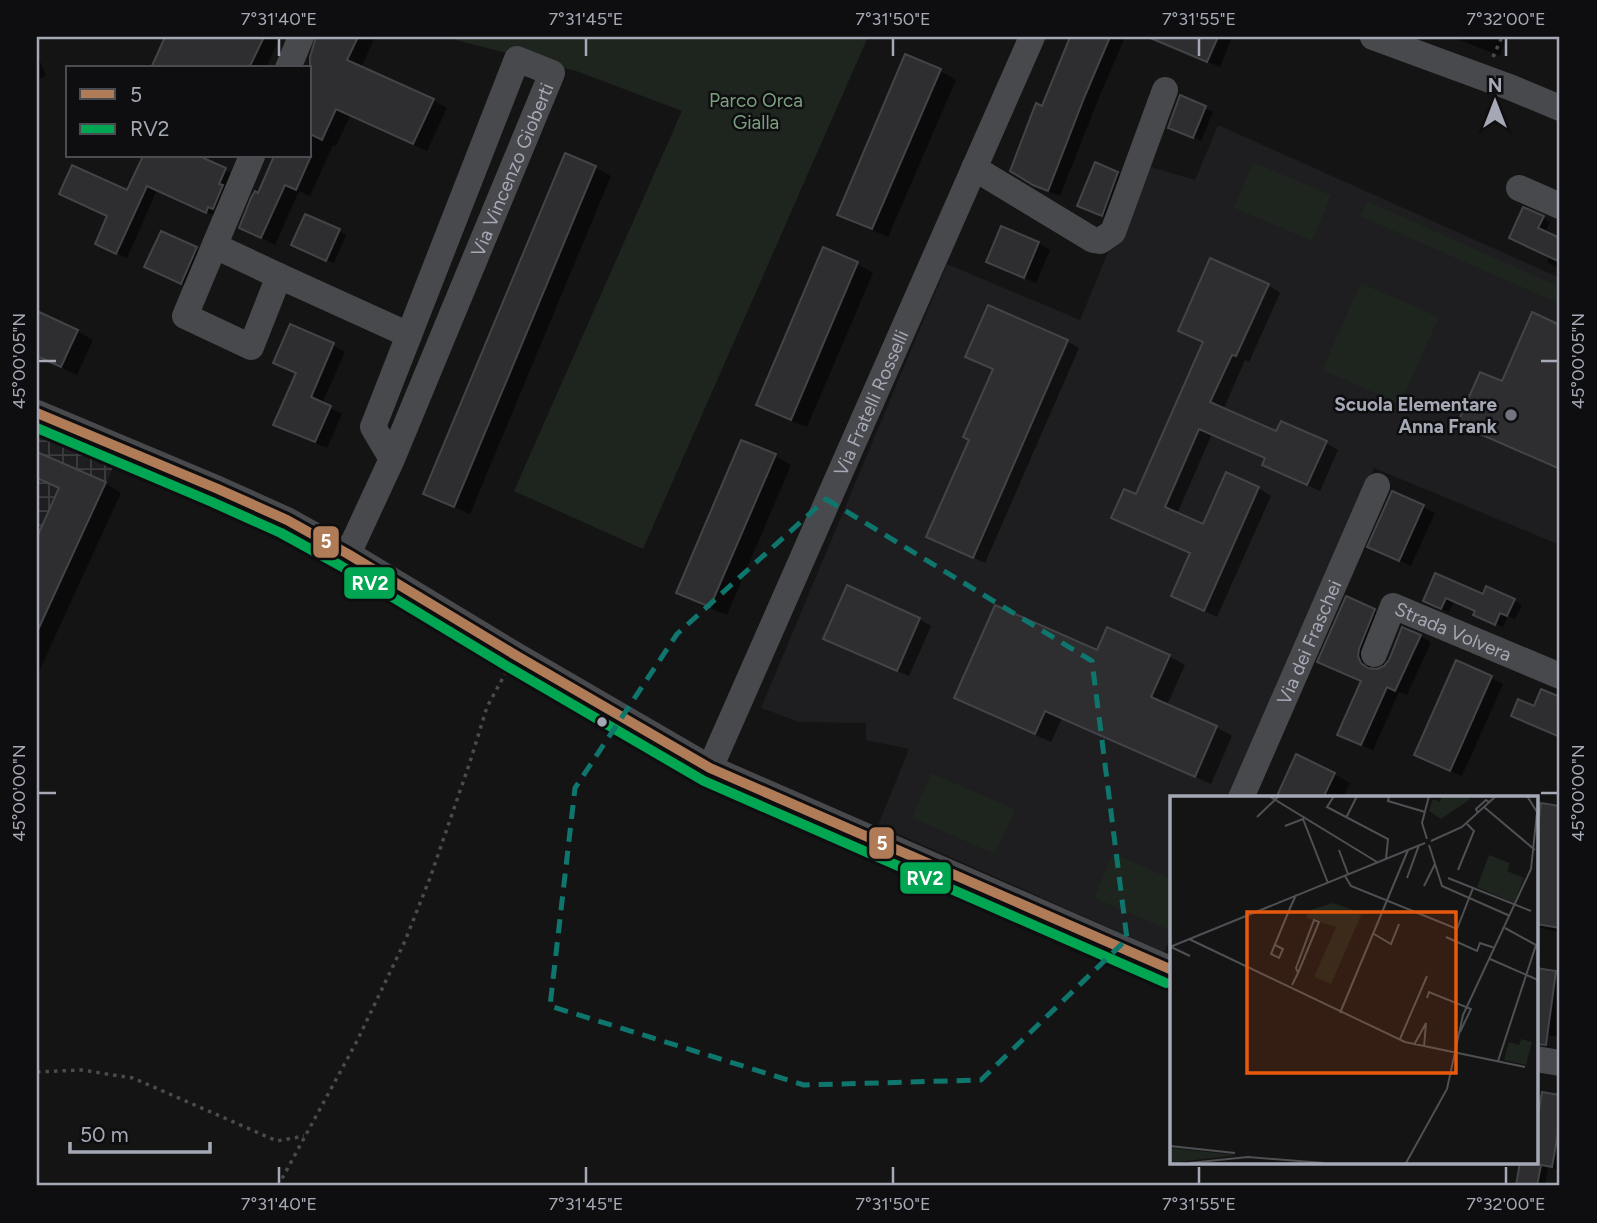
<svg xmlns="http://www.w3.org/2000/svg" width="1597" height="1223" font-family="Figtree,sans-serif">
  <defs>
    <pattern id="industrial-grid" width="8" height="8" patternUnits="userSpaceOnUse" patternTransform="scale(1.75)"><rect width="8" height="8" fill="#1e1e20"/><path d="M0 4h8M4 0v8" fill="none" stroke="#3c3c3e"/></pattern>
  </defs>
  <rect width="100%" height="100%" fill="#141414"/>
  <path fill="#1e1e20" d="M1218,125L1560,278V545L1374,468L1231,798H1172V934L1164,952L878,825L909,749L866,740V723L799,722L761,708L947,264L1080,320L1144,165L1195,180Z"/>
  <path fill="url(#industrial-grid)" d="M37,431L115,463L37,633Z"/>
  <g fill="#1e241e">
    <path d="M458,37H868L643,549L514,491L682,111L579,72L456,40Z"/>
    <path d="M1253,162L1331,195L1312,241L1234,208Z"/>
    <path d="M1367,201L1560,287V304L1360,216Z"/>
    <path d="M1361,283L1439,317L1400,404L1322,370Z"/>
    <path d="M931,773L1015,809L995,854L912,818Z"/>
    <path d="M1113,853L1172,879V920L1167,929L1094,898Z"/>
  </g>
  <g fill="#0007">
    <path d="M167,37H280L266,68H153Z"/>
    <path d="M318,37H375L361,68L433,100L447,108L427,151L350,116L336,146L333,145L310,196L299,191L275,245L241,227L259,195L276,156H310V68H307L317,44Z"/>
    <path d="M1072,37H1125L1096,105L1060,196L1047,191L1012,170L1043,108Z"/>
    <path d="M1164,37H1232L1220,67L1174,48L1162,41Z"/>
    <path d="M1452,37H1507L1500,56Z"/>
    <path d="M37,54L46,76L37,80Z"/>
    <path d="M940,71L956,80L888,237L855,223L839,214Z"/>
    <path d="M1181,97L1213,112L1201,141L1178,131Z"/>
    <path d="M145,156H194L235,175L217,217L157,190L127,258L107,249L128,192Z"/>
    <path d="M595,167L611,176L470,514L441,502L425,493Z"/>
    <path d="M1118,173L1129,180L1114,221L1079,205Z"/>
    <path d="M1543,218L1550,222L1545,233L1560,240V269L1547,262L1550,256L1518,242Z"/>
    <path d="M339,231L346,235L334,263L300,248Z"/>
    <path d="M1038,243L1050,250L1036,283L1000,268L988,261Z"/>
    <path d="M196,248L208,255L194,289L158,273Z"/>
    <path d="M824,249L857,264L873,273L807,427L774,414L758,405Z"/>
    <path d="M1268,285L1280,293L1249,362L1245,360L1223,410L1277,434L1326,443L1338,450L1320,491L1264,464L1267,458L1212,434L1177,514L1204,526L1258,488L1271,496L1217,617L1173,596L1192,553L1136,497Z"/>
    <path d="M37,313L77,331L93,340L77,375L37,356Z"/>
    <path d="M1533,315L1560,327V469L1475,432L1460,423L1503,383Z"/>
    <path d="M1067,341L1079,348L985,563L928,536Z"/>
    <path d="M333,345L345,352L322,404L342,414L327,448L287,431Z"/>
    <path d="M37,454L105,483L121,493L37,676V541L60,489L37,479Z"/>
    <path d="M775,456L791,465L727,615L695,602L679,593Z"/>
    <path d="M1423,507L1435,513L1411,566L1370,547Z"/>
    <path d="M1436,576L1484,596L1514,600L1522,605L1515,619L1508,616L1503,627L1483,619L1477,611L1454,601L1449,612L1432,605Z"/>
    <path d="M1374,610L1385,617L1369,663L1372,671L1385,667L1420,636L1431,642L1407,695L1399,692L1373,750L1350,740L1362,682L1330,668Z"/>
    <path d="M919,619L931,626L909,676L837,645Z"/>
    <path d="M1098,652L1169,656L1185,665L1167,705L1216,727L1232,736L1211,784L1062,718L1051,742L972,707L956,698Z"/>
    <path d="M1491,678L1503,684L1462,776L1428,761Z"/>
    <path d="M1334,774L1350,783L1343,798H1278Z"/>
    <path d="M1543,805L1560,808V932L1536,927V854Z"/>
    <path d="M1536,970L1556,972L1560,975L1559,1037L1536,1034Z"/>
    <path d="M1543,1094L1560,1096L1559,1170L1548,1168L1545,1186H1518L1522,1162H1536V1134Z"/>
  </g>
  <g fill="#2e2e30" stroke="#434448" stroke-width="2">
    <path d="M165,37H264L249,68H151Z"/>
    <path d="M316,37H358L347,60L434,99L413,144L336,109L322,140L310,134V57Z"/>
    <path d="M1070,37H1110L1084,98L1048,191L1033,185L1010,171L1036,103L1042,106Z"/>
    <path d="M1148,37H1218L1207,62Z"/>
    <path d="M905,54L941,69L872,229L837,215Z"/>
    <path d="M1180,95L1206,106L1193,138L1168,128Z"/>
    <path d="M565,153L596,166L454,507L423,494Z"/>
    <path d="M143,156H199L226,168L219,184L223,185L213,209L208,207L206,213L147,186L116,254L95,244L107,216L59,194L72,165L127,190Z"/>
    <path d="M274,156H311L296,190L285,185L261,238L239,228L251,198L255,191L258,193Z"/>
    <path d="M1095,162L1118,172L1102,216L1077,206Z"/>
    <path d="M1523,207L1544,216L1538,228L1560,238V262L1509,238Z"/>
    <path d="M305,214L340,229L326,261L291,245Z"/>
    <path d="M1001,226L1039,242L1024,278L986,262Z"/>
    <path d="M161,231L197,247L181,284L144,267Z"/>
    <path d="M823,247L858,262L791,420L756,405Z"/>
    <path d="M1210,258L1269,284L1236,356L1232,355L1210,402L1276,431L1281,421L1327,441L1307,485L1262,465L1265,458L1199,429L1165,507L1203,524L1226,472L1259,487L1204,611L1171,596L1190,553L1111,518L1124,489L1136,494L1203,342L1178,331Z"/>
    <path d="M988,305L1068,340L973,558L926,537L969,440L963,437L993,369L965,357Z"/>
    <path d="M37,311L78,330L61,367L37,356Z"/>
    <path d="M1532,312L1560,325V469L1457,424L1480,372L1502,381Z"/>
    <path d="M290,324L334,343L311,397L331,406L315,442L273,425L296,373L273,363Z"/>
    <path d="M741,440L776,454L710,607L676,593Z"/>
    <path d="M37,452L106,482L37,632V537L59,488L37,478Z"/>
    <path d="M1392,491L1424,505L1399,561L1367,547Z"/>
    <path d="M1435,573L1483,594L1486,586L1515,599L1507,616L1500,613L1495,625L1473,615L1475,611L1446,598L1441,609L1423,601Z"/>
    <path d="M847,585L920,618L897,671L823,639Z"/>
    <path d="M1346,596L1375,609L1359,649L1358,656L1361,663L1368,668L1377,669L1384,666L1389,660L1402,627L1421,635L1395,691L1387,687L1361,745L1337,735L1361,681L1317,662Z"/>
    <path d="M995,605L1097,650L1107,627L1170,655L1151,697L1217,726L1195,777L1045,711L1035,734L954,698Z"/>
    <path d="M1456,660L1492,676L1450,771L1414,755Z"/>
    <path d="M1541,689L1560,697V737L1511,716L1518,699L1534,706Z"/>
    <path d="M1296,754L1335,773L1323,798H1276Z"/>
    <path d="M1541,803L1560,806V928L1536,924V842Z"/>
    <path d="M1536,968L1556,971L1546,1045L1536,1044Z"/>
    <path d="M1542,1092L1560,1095V1127H1559L1552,1167L1541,1165L1537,1186H1516L1520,1162H1536V1128Z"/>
  </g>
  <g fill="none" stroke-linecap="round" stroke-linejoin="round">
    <g stroke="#4a4b4f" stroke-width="3.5" stroke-dasharray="3.5 5" stroke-linecap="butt">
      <path d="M1493,57L1502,37"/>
      <path d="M37,1072L81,1070L133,1078L277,1141L304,1136"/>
      <path d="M278,1186L357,1041L405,941L430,878L470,762L487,707L505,674"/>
    </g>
    <g stroke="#48494d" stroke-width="26">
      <path d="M1373,37L1512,88L1560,108"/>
      <path d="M288,68L301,37"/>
      <path d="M974,168L1093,240L1100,241L1113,232L1165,90"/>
      <path d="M1519,188L1560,206"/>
      <path d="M215,246L279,276L251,347L185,316L252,156"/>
      <path d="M279,276L409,335"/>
      <path d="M37,413L218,489L287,520L348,554L517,656L710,768L1172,970"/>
      <path id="s1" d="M348,554L392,459L552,73L517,59L373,427L392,459"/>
      <path id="s2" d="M1374,654L1393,606L1560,676"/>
      <path id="s3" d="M710,768L1032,37"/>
      <path id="s4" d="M1241,798L1377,486"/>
      <path d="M1536,1059L1560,1063"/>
    </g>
    <defs>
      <path id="bus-1" d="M37,413L218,489L287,520L348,554L517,656L710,768L1172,970"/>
      <path id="bus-2" d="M37,428L212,502L281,533L341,566L510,668L704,781L1166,983"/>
    </defs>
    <use href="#bus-1" stroke="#0e0e10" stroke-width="16"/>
    <use href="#bus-2" stroke="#0e0e10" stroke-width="16"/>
    <use href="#bus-1" stroke="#b07c57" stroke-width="10"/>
    <use href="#bus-2" stroke="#00a651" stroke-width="10"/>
  </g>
  <path fill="none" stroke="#0f766e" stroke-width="5" stroke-dasharray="14 9" stroke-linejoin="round" d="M826,499L1092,661L1127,939L981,1080L804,1085L550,1006L575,788L677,634Z"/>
  <path fill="none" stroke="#a5a9b5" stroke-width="2.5" d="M279,38V56M586,38V56M893,38V56M1199,38V56M1506,38V56M38,361H56M1541,361H1558M38,793H56M1541,793H1558M279,1167V1184M586,1167V1184M893,1167V1184M1199,1167V1184M1506,1167V1184"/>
  <circle fill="#72757d" stroke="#0e0e10" stroke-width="2.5" cx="1511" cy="415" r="7"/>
  <circle fill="#a5a9b5" stroke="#0e0e10" stroke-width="2.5" cx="602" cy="722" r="6"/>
  <g text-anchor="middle" stroke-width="5" stroke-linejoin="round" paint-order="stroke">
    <g font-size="19" fill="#7ba07e" stroke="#0e0e10">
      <text x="756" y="107">Parco Orca<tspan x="756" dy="22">Gialla</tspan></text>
    </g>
    <g font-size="19" fill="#a5a9b5" stroke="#0e0e10">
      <text dy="7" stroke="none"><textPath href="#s1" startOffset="418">Via Vincenzo Gioberti</textPath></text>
      <text dy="7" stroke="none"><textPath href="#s3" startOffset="399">Via Fratelli Rosselli</textPath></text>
      <text dy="7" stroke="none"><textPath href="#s2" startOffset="117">Strada Volvera</textPath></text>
      <text dy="7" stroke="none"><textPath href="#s4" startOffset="170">Via dei Fraschei</textPath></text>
    </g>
    <g font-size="19" font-weight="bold" fill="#a5a9b5" stroke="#0e0e10" text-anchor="end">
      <text x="1497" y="411">Scuola Elementare<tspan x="1497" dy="22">Anna Frank</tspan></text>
    </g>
  </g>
  <g transform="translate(1170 796)">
    <rect width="368" height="368" fill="#141414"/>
    <path d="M0,352L67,359L0,367Z" fill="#1e241e"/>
    <path d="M272,0H298L299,4L271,23L259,15L263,3L270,6ZM319,59L340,67L337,75L354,82L344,107L307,91ZM163,107L192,117L161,188L144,181L166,131L136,122L140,114ZM351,243L362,246L356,269L334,264L339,246L349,249Z" fill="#1e241e"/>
    <path fill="none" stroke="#4e5054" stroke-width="2" d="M99,0L207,66M164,0L157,11L218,43L216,63M219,0L218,5L255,16M314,11L365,54M308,17L306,13L316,4L319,6M87,21L109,0M176,22L187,0M115,30L133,23L158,87M257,43L252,27L259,0M261,45L292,31L326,0M259,49L272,90L340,120M169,54L178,78M288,74L304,35L297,28M175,80L181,90L287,133L303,92M237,82L249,49M278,82L361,115M254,90L265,68M204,138L221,148L229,128M276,141L307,155L310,147L325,152M19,143L235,246L355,271M105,149L113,153L109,162L101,158L120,112L126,99M0,151L255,47M1,151L20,160M320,163L368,184M122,189L128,177L149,126L144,124L126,172L128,177M257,202L259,196L301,213L290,236M170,217L238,54M230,243L257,180M244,249L256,227L254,251M328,265L366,149L335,132M0,350L65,357M19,367L78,361L154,367M236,367L277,293L293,219L361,73L367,16L357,0"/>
    <path fill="#e8590c" fill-opacity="0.15" stroke="#e8590c" stroke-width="3.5" d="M77,116H286V277H77Z"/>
    <rect width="368" height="368" fill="none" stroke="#a5a9b5" stroke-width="3.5"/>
  </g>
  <g stroke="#0e0e10" stroke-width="2.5">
    <rect x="312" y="525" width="28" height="34" rx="7" fill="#b07c57"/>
    <rect x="343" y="566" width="53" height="34" rx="7" fill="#00a651"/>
    <rect x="868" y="826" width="27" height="34" rx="7" fill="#b07c57"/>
    <rect x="899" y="861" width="53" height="34" rx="7" fill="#00a651"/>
  </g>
  <g font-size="19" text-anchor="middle" font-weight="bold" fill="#fff">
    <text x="326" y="548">5</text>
    <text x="370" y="590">RV2</text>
    <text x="882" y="850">5</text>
    <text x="925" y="885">RV2</text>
  </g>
  <rect width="1597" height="1223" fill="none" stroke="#0e0e10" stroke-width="77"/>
  <rect x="66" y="66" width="245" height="91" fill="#0e0e10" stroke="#4a4c52" stroke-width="2"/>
  <rect x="80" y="89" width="35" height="10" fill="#b07c57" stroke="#4a4c52" stroke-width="2"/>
  <text x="130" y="102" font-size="21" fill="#a5a9b5">5</text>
  <rect x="80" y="124" width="35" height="10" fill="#00a651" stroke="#4a4c52" stroke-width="2"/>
  <text x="130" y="136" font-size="21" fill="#a5a9b5">RV2</text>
  <g transform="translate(1495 102)" stroke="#0e0e10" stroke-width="5" paint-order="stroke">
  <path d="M0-5L12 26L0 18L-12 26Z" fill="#a5a9b5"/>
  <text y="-10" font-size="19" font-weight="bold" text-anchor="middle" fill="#a5a9b5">N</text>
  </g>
  <path d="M70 1142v10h140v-10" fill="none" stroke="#a5a9b5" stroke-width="3.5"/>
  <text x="80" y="1142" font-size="21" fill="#a5a9b5" stroke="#0e0e10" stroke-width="5" paint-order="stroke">50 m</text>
  <rect x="38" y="38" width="1520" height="1146" fill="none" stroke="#a5a9b5" stroke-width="2.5"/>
  <g font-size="18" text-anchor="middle" fill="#a5a9b5">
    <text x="279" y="25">7°31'40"E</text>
    <text x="586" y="25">7°31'45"E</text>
    <text x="893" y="25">7°31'50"E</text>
    <text x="1199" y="25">7°31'55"E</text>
    <text x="1506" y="25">7°32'00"E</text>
    <text transform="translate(19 361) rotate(-90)" y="6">45°00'05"N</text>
    <text transform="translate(1578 361) rotate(-90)" y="6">45°00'05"N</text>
    <text transform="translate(19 793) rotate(-90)" y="6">45°00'00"N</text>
    <text transform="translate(1578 793) rotate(-90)" y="6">45°00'00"N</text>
    <text x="279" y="1210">7°31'40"E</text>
    <text x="586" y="1210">7°31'45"E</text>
    <text x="893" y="1210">7°31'50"E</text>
    <text x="1199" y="1210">7°31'55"E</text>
    <text x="1506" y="1210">7°32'00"E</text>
  </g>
</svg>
